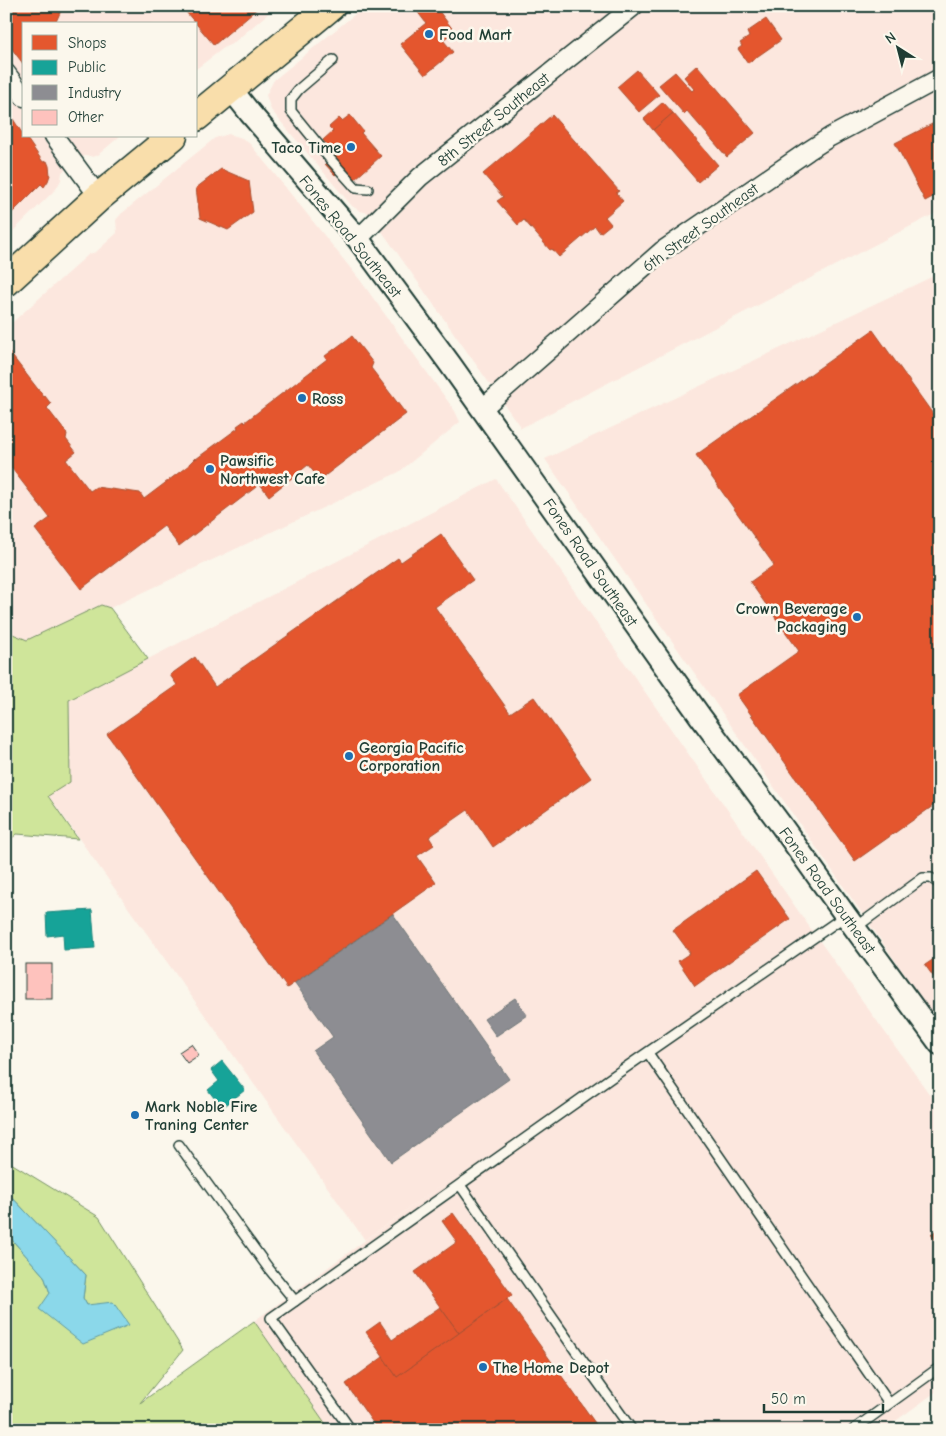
<svg xmlns="http://www.w3.org/2000/svg" width="946" height="1436" font-family="'Comic Neue',sans-serif">
  <rect width="100%" height="100%" fill="#fbf7ec"/>
  <filter id="ink" filterUnits="userSpaceOnUse"><feTurbulence type="fractalNoise" baseFrequency=".02" numOctaves="2"/><feDisplacementMap in="SourceGraphic" scale="10" xChannelSelector="R" yChannelSelector="G"/><feConvolveMatrix kernelMatrix="1 2 1 2 8 2 1 2 1" color-interpolation-filters="sRGB"/></filter>
  <g filter="url(#ink)">
    <g fill="#fce7de">
      <path d="M6,6H277L232,44L225,47L196,69V24H24V136H120L98,155L93,157L86,155L62,172L61,180L56,189L6,238Z"/>
      <path d="M365,6H940V211L521,428L369,213L360,211L352,206L271,110L266,95L274,80Z"/>
      <path d="M229,134L242,138L250,144L303,209L360,280L455,411L460,422L399,472L110,608L101,605L27,640L8,632L6,629V328L89,254L96,252L117,233L116,220L121,214L215,138Z"/>
      <path d="M940,273V1025L545,459Z"/>
      <path d="M496,479L806,922L940,1109V1389L883,1430H330L254,1321L458,1173L365,1240L48,795L70,781L69,700Z"/>
    </g>
    <g fill="#cfe59a" stroke="#779167">
      <path d="M101,605L110,608L148,659L69,700L70,782L48,796L78,839L17,834L6,843V629L8,632L27,640Z"/>
      <path d="M6,1160L99,1217L183,1350L140,1403L254,1321L330,1430H6V1233L44,1276L50,1293L87,1305L83,1298L86,1275L6,1191Z"/>
    </g>
    <path fill="#8bd8ea" stroke="#609aa1" d="M6,1191L86,1275L83,1298L87,1305L113,1302L129,1325L83,1344L39,1309L50,1293L44,1276L6,1233Z"/>
    <g fill="#e4572e" stroke="#a94f30">
      <path d="M13,6H63L55,24H24V65L6,41V21Z"/>
      <path d="M193,6H260L214,45L186,12Z"/>
      <path d="M413,6H435L454,31L443,40L453,52L425,75L400,44L426,23Z"/>
      <path d="M766,19L781,40L748,63L738,49L742,46L740,43L749,37L747,32Z"/>
      <path d="M697,65L755,133L727,157L687,111L684,114L659,85L675,72L692,91L694,89L684,77Z"/>
      <path d="M637,70L659,95L639,112L617,87Z"/>
      <path d="M663,102L673,113L653,130L644,119Z"/>
      <path d="M673,113L718,165L698,182L653,130Z"/>
      <path d="M350,115L363,131L361,133L381,156L355,179L345,167L335,175L325,164L335,155L323,140L333,131L329,127L339,118L342,121Z"/>
      <path d="M552,115L619,191L616,193L623,201L605,217L611,224L600,233L595,226L559,257L552,249L550,250L524,220L518,225L497,201L503,197L483,174Z"/>
      <path d="M13,119L24,136H25L43,162L47,161L49,166L50,175L48,181L44,187L41,184L6,219V124Z"/>
      <path d="M940,120V193L925,201L895,143Z"/>
      <path d="M221,169L249,181L253,212L228,230L200,218L196,188Z"/>
      <path d="M873,330L940,424V801L855,861L737,695L799,651L750,582L774,565L696,455Z"/>
      <path d="M352,336L373,363L371,368L406,414L322,478L320,474L317,476L308,465L269,496L260,484L179,546L164,526L81,589L35,529L50,518L6,461V348L44,397L45,396L51,404L47,408L67,434L66,439L76,452L66,460L90,491L96,487L140,493L144,499L189,465V464L195,458L196,459L238,428L237,426L244,421L245,422L327,359L325,356Z"/>
      <path d="M441,534L473,580L435,607L510,713L534,697L591,778L493,847L468,810L429,837L434,845L417,856L436,883L287,988L107,734L177,685L170,675L195,657L215,687L398,558L401,562Z"/>
      <path d="M756,871L790,919L695,986L678,961L690,953L673,930Z"/>
      <path d="M940,955V981L938,983L925,965Z"/>
      <path d="M453,1213L512,1295L459,1333L415,1272L457,1242L442,1221Z"/>
      <path d="M940,1228V1247L931,1234Z"/>
      <path d="M507,1299L600,1430H378L346,1384L383,1357L397,1377Z"/>
      <path d="M440,1307L459,1333L397,1377L366,1332L380,1322L392,1340Z"/>
    </g>
    <g fill="#17a398" stroke="#19847a">
      <path d="M92,910L95,948L64,950L63,934L47,936L46,913Z"/>
      <path d="M222,1061L245,1090L222,1108L208,1090L219,1081L211,1070Z"/>
    </g>
    <g fill="#8d8d92" stroke="#6c7576">
      <path d="M393,914L509,1079L391,1162L313,1051L333,1037L295,983Z"/>
      <path d="M515,998L527,1015L496,1036L484,1019Z"/>
    </g>
    <g fill="#fec2bd" stroke="#1f3d34">
      <rect x="25" y="964" width="27" height="35"/>
      <path d="M191,1044L199,1055L187,1063L179,1052Z"/>
    </g>
    <g fill="none" stroke-linecap="round" stroke-linejoin="round">
      <defs>
        <g id="service">
          <path d="M333,60L299,89L291,99V111L330,159L356,188L368,189"/>
          <path d="M855,928L923,878H931L940,884"/>
          <path d="M648,1053L889,1403"/>
          <path d="M179,1145L269,1269L295,1301"/>
          <path d="M460,1185L575,1350L632,1430"/>
          <path d="M351,1430L271,1318L612,1077L845,916"/>
          <path d="M853,1430L940,1367"/>
        </g>
        <g id="minor">
          <path d="M6,73L24,97"/>
          <path d="M54,136L99,197"/>
          <path d="M358,239L420,177L634,6"/>
          <path d="M483,408L662,251L808,151L830,137L940,78"/>
        </g>
        <path id="tertiary" d="M231,89L250,113L358,239L450,364L700,716L781,825L846,916L940,1044"/>
        <g id="primary">
          <path d="M196,117L331,6"/>
          <path d="M6,282L99,197L173,136"/>
        </g>
      </defs>
      <use href="#service" stroke="#1f3d34" stroke-width="12"/>
      <use href="#minor" stroke="#1f3d34" stroke-width="21"/>
      <use href="#tertiary" stroke="#1f3d34" stroke-width="25"/>
      <use href="#primary" stroke="#1f3d34" stroke-width="31"/>
      <use href="#service" stroke="#fbf7ec" stroke-width="9"/>
      <use href="#minor" stroke="#fbf7ec" stroke-width="18"/>
      <use href="#tertiary" stroke="#fbf7ec" stroke-width="21"/>
      <use href="#primary" stroke="#f9deab" stroke-width="28"/>
    </g>
  </g>
  <g fill="#1f6fb2" stroke="#fbf7ec" stroke-width="2">
    <circle cx="429" cy="34" r="5"/>
    <circle cx="351" cy="147" r="5"/>
    <circle cx="302" cy="398" r="5"/>
    <circle cx="210" cy="469" r="5"/>
    <circle cx="857" cy="617" r="5"/>
    <circle cx="349" cy="756" r="5"/>
    <circle cx="135" cy="1115" r="5"/>
    <circle cx="483" cy="1367" r="5"/>
  </g>
  <g text-anchor="middle" stroke-width="5" stroke-linejoin="round" paint-order="stroke">
    <g font-size="16" font-weight="bold" fill="#1f3d34" stroke="#fbf7ec" text-anchor="start">
      <text x="439" y="40">Food Mart</text>
      <text x="341" y="153" text-anchor="end">Taco Time</text>
      <text x="312" y="404">Ross</text>
      <text x="220" y="466">Pawsific<tspan x="220" dy="18">Northwest Cafe</tspan></text>
      <text x="847" y="614" text-anchor="end">Crown Beverage<tspan x="847" dy="18">Packaging</tspan></text>
      <text x="359" y="753">Georgia Pacific<tspan x="359" dy="18">Corporation</tspan></text>
      <text x="145" y="1112">Mark Noble Fire<tspan x="145" dy="18">Traning Center</tspan></text>
      <text x="493" y="1373">The Home Depot</text>
    </g>
    <g font-size="16" fill="#1f3d34" stroke="#fbf7ec">
      <text transform="translate(493 119) rotate(-39)" y="6">8th Street Southeast</text>
      <text transform="translate(700 227) rotate(-36)" y="6">6th Street Southeast</text>
      <text transform="translate(351 236) rotate(51)" y="6">Fones Road Southeast</text>
      <text transform="translate(591 562) rotate(55)" y="6">Fones Road Southeast</text>
      <text transform="translate(828 890) rotate(54)" y="6">Fones Road Southeast</text>
    </g>
  </g>
  <rect width="946" height="1436" fill="none" stroke="#fbf7ec" stroke-width="25"/>
  <rect x="12" y="12" width="921" height="1411" fill="none" stroke="#1f3d34" stroke-width="2" filter="url(#ink)"/>
  <rect x="22" y="22" width="175" height="115" fill="#fbf7ec" stroke="#a3ada2"/>
  <rect x="32" y="35" width="25" height="15" fill="#e4572e" stroke="#a3ada2"/>
  <text x="68" y="48" font-size="15" fill="#1f3d34">Shops</text>
  <rect x="32" y="60" width="25" height="15" fill="#17a398" stroke="#a3ada2"/>
  <text x="68" y="72" font-size="15" fill="#1f3d34">Public</text>
  <rect x="32" y="85" width="25" height="15" fill="#8d8d92" stroke="#a3ada2"/>
  <text x="68" y="98" font-size="15" fill="#1f3d34">Industry</text>
  <rect x="32" y="110" width="25" height="15" fill="#fec2bd" stroke="#a3ada2"/>
  <text x="68" y="122" font-size="15" fill="#1f3d34">Other</text>
  <g transform="translate(898 48) rotate(324)" stroke="#fbf7ec" stroke-width="4" paint-order="stroke">
  <path d="M0-4L9 19L0 12L-9 19Z" fill="#1f3d34"/>
  <text y="-8" font-size="14" font-weight="bold" text-anchor="middle" fill="#1f3d34">N</text>
  </g>
  <path d="M764 1404v8h119v-8" fill="none" stroke="#1f3d34" stroke-width="2.5"/>
  <text x="771" y="1404" font-size="15" fill="#1f3d34" stroke="#fbf7ec" stroke-width="4" paint-order="stroke">50 m</text>
</svg>
